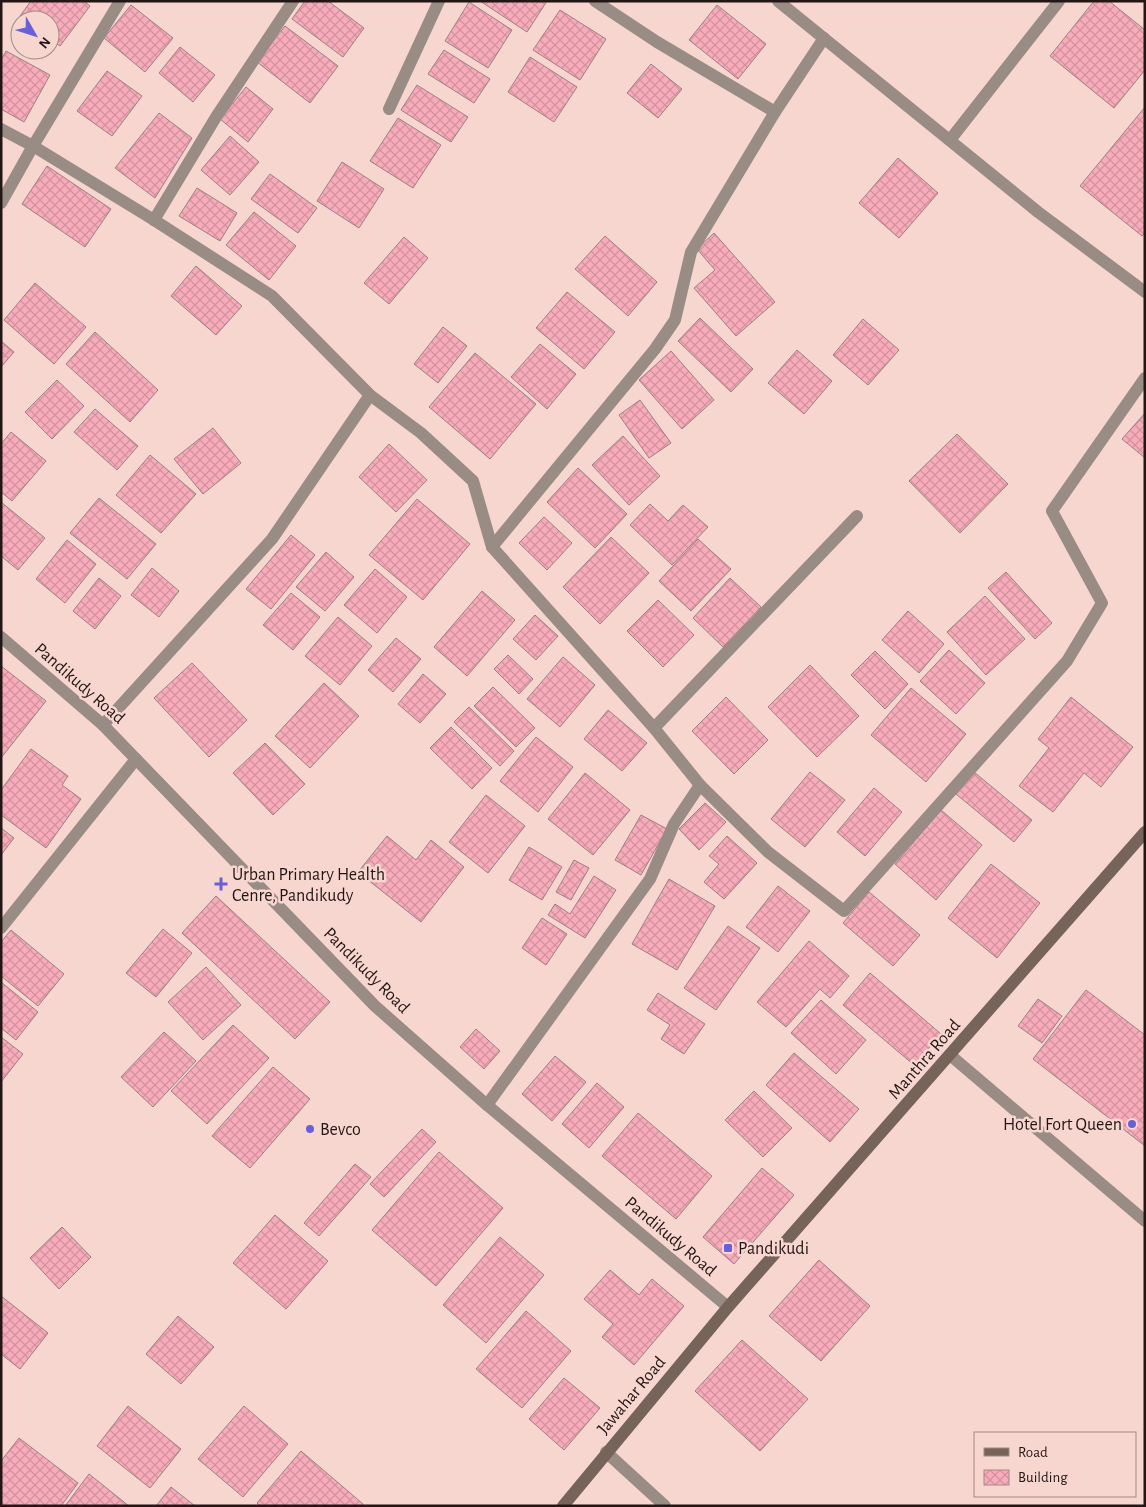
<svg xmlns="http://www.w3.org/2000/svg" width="1146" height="1507" font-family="'Alegreya Sans',sans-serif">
  <defs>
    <pattern id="building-cross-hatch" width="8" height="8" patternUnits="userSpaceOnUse" patternTransform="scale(1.25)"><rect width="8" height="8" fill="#f8abba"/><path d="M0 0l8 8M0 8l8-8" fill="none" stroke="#d4929f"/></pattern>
  </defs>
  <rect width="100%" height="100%" fill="#f8d6d0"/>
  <g fill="url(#building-cross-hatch)" stroke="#9f7f84">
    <path d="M31,1H84L90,6L60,46L50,39V20H25L20,16Z"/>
    <path d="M305,1H328L364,28L343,57L292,19Z"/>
    <path d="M480,1H547L527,32Z"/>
    <path d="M1094,1H1109L1145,30V70L1114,108L1050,56Z"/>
    <path d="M469,2L512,30L488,68L445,41Z"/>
    <path d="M131,5L173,38L145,72L104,38Z"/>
    <path d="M717,5L766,44L738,79L689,40Z"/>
    <path d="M560,10L606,39L580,80L533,50Z"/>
    <path d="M285,26L338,66L310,103L257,62Z"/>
    <path d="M180,47L215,75L193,102L159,73Z"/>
    <path d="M444,50L490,79L474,103L428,74Z"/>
    <path d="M6,51L50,75L24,122L1,109V60Z"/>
    <path d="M530,57L577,87L554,122L508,92Z"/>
    <path d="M651,64L682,89L658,118L627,93Z"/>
    <path d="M107,71L142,96L112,136L77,111Z"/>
    <path d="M417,85L468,117L451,142L401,110Z"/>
    <path d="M246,87L273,109L248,142L220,119Z"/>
    <path d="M1145,107V233L1142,236L1080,186Z"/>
    <path d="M159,113L192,138L155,198L115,168Z"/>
    <path d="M398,118L441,145L413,188L370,161Z"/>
    <path d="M230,136L259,162L230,195L201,170Z"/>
    <path d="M898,158L938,193L899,238L859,203Z"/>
    <path d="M342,162L384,189L359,228L317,201Z"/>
    <path d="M47,166L111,209L85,247L22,204Z"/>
    <path d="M270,174L317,208L298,233L251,199Z"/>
    <path d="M197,188L237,213L220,241L179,216Z"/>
    <path d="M254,212L296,246L269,280L226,245Z"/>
    <path d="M714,233L775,302L736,336L694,288L715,270L697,249Z"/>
    <path d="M605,236L657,282L628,316L575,269Z"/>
    <path d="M404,237L428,258L389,304L364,283Z"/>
    <path d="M196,266L242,306L216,335L171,296Z"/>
    <path d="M35,283L86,327L54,364L4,320Z"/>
    <path d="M567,292L615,332L584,369L536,328Z"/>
    <path d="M700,318L753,369L731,392L678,341Z"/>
    <path d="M863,319L899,350L868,385L833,355Z"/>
    <path d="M443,327L467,346L438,383L414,364Z"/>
    <path d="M95,332L158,390L130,422L66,364Z"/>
    <path d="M1,341L14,352L1,367Z"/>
    <path d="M540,344L576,374L547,409L511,377Z"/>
    <path d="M797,350L832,381L804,414L768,383Z"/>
    <path d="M671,351L714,400L682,429L639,380Z"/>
    <path d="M475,353L536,404L490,459L429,407Z"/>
    <path d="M57,380L84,406L52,439L25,412Z"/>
    <path d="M640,400L671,443L649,458L619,415Z"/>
    <path d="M95,409L138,446L117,470L74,432Z"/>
    <path d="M1145,413V458L1122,439Z"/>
    <path d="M213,428L241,463L203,494L174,459Z"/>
    <path d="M11,432L46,461L12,501L1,492V444Z"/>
    <path d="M957,434L1008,484L960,533L909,481Z"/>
    <path d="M623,436L660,476L629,505L592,465Z"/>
    <path d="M389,444L427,480L396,512L359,477Z"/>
    <path d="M150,455L196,494L161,533L116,495Z"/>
    <path d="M578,468L627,514L595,548L547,502Z"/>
    <path d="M99,498L156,544L127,579L70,533Z"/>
    <path d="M417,499L470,544L423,600L369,555Z"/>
    <path d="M1,502L45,538L18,570L1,556Z"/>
    <path d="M650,504L668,521L683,505L708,527L672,565L630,525Z"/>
    <path d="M544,517L572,543L547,570L519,543Z"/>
    <path d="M291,535L315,555L271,609L246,589Z"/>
    <path d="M611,537L649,573L600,624L563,587Z"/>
    <path d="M698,539L731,569L691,611L659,581Z"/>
    <path d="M67,540L96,564L65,603L36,579Z"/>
    <path d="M326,552L354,577L325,611L296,587Z"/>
    <path d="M152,568L179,591L159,617L131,595Z"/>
    <path d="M375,569L407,597L377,633L344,605Z"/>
    <path d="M1006,572L1052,623L1035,639L988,588Z"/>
    <path d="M99,578L121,596L95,629L73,611Z"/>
    <path d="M730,578L761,607L723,647L693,618Z"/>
    <path d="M482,591L515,620L467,676L434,647Z"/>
    <path d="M291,593L320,617L293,650L263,625Z"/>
    <path d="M985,596L1025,639L986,675L947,632Z"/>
    <path d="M658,600L694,635L663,667L627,631Z"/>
    <path d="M908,611L944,644L919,673L882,640Z"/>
    <path d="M535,615L558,636L536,660L513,639Z"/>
    <path d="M338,617L372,646L340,685L305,656Z"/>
    <path d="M396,638L421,659L393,692L368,670Z"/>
    <path d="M949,650L985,683L956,714L920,681Z"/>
    <path d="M875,651L908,684L885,709L851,675Z"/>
    <path d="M508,655L533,679L519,694L494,669Z"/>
    <path d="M563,657L595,685L560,727L527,699Z"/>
    <path d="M192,663L247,720L209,757L154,698Z"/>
    <path d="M810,665L859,716L817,757L768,707Z"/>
    <path d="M1,666L46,701L1,758Z"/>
    <path d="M423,674L446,694L420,723L398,704Z"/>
    <path d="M324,683L359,716L310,768L275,736Z"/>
    <path d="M493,687L535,728L516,747L474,706Z"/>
    <path d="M911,688L966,734L926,782L871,735Z"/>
    <path d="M726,697L768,740L734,774L692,731Z"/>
    <path d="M1071,697L1133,747L1101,787L1084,773L1053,812L1019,786L1049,748L1038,739Z"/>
    <path d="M469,707L514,751L500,766L454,722Z"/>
    <path d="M608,710L647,743L622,771L584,739Z"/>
    <path d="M451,727L492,768L472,789L430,748Z"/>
    <path d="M536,737L573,767L538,812L500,781Z"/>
    <path d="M265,743L305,784L273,815L233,773Z"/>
    <path d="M31,749L68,776L62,785L81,799L46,848L1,815V790Z"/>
    <path d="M810,772L845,800L805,847L771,819Z"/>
    <path d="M974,772L1032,820L1014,842L956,794Z"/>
    <path d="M585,773L630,810L593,855L548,819Z"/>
    <path d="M874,788L902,812L865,856L837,832Z"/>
    <path d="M486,795L525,826L488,873L449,842Z"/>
    <path d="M705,803L726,822L699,850L679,829Z"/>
    <path d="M941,810L982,845L936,900L895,864Z"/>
    <path d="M641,815L667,829L641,875L615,860Z"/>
    <path d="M1,828L14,838L1,855Z"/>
    <path d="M387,836L416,860L431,840L464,867L421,922L358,872Z"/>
    <path d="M727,836L757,863L724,899L704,882L719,864L709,856Z"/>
    <path d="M529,847L562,867L542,900L509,880Z"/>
    <path d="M574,860L589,868L571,900L556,892Z"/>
    <path d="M991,864L1040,903L997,958L948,918Z"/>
    <path d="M594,876L616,890L585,938L548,915L555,904L570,914Z"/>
    <path d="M669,879L715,906L677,970L632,944Z"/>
    <path d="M778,886L810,911L778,952L746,927Z"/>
    <path d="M869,892L920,935L893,966L843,923Z"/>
    <path d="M216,896L330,1002L295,1039L182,933Z"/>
    <path d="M542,918L567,934L546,965L522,948Z"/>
    <path d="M728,926L760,948L716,1010L684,988Z"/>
    <path d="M163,929L192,953L156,997L126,973Z"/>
    <path d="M11,930L64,974L38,1006L1,976V942Z"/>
    <path d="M809,941L849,976L830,998L820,989L786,1027L757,1002Z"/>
    <path d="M206,967L241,1005L203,1040L168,1002Z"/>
    <path d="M870,973L941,1034L914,1065L843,1005Z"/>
    <path d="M1,982L38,1012L16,1040L1,1028Z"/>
    <path d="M1086,990L1145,1035V1146L1033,1059Z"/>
    <path d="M658,993L705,1024L684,1054L661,1039L670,1025L647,1010Z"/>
    <path d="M1038,999L1062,1016L1042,1043L1018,1026Z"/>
    <path d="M821,1000L866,1040L836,1074L791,1033Z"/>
    <path d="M233,1025L269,1058L207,1124L171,1091Z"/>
    <path d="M476,1029L500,1051L484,1069L460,1047Z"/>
    <path d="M164,1032L196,1061L153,1107L121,1077Z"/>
    <path d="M1,1037L23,1054L1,1082Z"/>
    <path d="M794,1053L859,1109L830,1142L766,1085Z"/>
    <path d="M555,1056L586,1082L552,1121L522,1094Z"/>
    <path d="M273,1067L310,1099L250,1168L212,1136Z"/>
    <path d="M597,1083L624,1107L589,1148L562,1124Z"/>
    <path d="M754,1091L792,1128L763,1157L725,1120Z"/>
    <path d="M638,1113L712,1176L676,1219L602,1156Z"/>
    <path d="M422,1129L436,1142L384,1197L370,1184Z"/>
    <path d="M439,1152L503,1208L436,1286L372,1230Z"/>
    <path d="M355,1164L371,1177L319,1236L304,1223Z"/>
    <path d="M762,1168L794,1195L734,1264L703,1237Z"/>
    <path d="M275,1215L328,1261L286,1309L233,1263Z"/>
    <path d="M62,1227L91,1257L59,1289L30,1258Z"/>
    <path d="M500,1237L544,1275L486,1343L443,1305Z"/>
    <path d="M819,1260L870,1306L821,1361L769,1316Z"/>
    <path d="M610,1270L639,1295L652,1279L684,1306L634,1365L602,1337L613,1324L584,1299Z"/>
    <path d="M1,1296L48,1333L20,1369L1,1354Z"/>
    <path d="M526,1311L571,1351L522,1408L476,1369Z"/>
    <path d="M178,1316L214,1347L181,1384L146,1354Z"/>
    <path d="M742,1340L808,1399L760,1451L695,1391Z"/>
    <path d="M564,1378L600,1408L564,1450L529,1419Z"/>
    <path d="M128,1406L181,1449L150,1488L97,1446Z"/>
    <path d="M244,1406L288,1444L243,1497L198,1459Z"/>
    <path d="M19,1438L78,1483L61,1506H1V1461Z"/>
    <path d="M301,1451L363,1504L362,1506H260L257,1503Z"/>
    <path d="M89,1474L129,1506H65Z"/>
    <path d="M171,1487L195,1506H156Z"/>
  </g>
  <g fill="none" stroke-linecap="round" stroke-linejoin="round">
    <g stroke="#988c85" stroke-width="12">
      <path d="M595,1L657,42L775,112"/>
      <path d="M778,1L1038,212L1145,292"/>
      <path d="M389,109L439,1"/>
      <path d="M1,129L33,146L154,220L272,296L370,395L421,433L473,481L492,547L654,728L700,785L768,852L844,911L1067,661L1102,603L1052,511L1145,378"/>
      <path d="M950,140L1059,1"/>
      <path d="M1,203L33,146L120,1"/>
      <path d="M154,220L216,117L293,1"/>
      <path d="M492,547L655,349L675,320L691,252L775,112L824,38"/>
      <path d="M103,725L272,539L370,395"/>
      <path d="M654,728L857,516"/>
      <path d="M1,928L136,759"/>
      <path d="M950,1055L1145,1221"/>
      <path d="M487,1105L650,879L674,824L700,785"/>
    </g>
    <g stroke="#988c85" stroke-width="12">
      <path d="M1,637L103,725L375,1006L487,1105L728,1307"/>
      <path d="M606,1452L665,1506"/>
    </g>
    <path stroke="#76645b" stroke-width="12" d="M563,1506L728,1307L1145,832"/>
  </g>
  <g fill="#695fd8" stroke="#f8d6d0" stroke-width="2">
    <path d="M218.5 876.5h5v5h5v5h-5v5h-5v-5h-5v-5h5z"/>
    <circle cx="1132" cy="1124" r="5"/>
    <circle cx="310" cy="1129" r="5"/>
    <rect x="723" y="1243" width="10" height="10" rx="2.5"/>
  </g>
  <g text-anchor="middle" stroke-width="5" stroke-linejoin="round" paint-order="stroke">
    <g font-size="18" fill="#231715" stroke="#f8d6d0">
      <text transform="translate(80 683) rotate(41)" y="6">Pandikudy Road</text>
      <text transform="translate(367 970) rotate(45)" y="6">Pandikudy Road</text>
      <text transform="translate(924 1059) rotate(-49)" y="6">Manthra Road</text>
      <text transform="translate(671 1236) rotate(40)" y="6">Pandikudy Road</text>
      <text transform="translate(631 1395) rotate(-50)" y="6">Jawahar Road</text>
    </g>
    <g font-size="18" fill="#231715" stroke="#f8d6d0" text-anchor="start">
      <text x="232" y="880">Urban Primary Health<tspan x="232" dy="21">Cenre, Pandikudy</tspan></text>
      <text x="1122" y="1130" text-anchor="end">Hotel Fort Queen</text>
      <text x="320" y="1135">Bevco</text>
      <text x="738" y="1254">Pandikudi</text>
    </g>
  </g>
  <rect width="1146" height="1507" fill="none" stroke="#231715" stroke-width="5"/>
  <rect x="974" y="1432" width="162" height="65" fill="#f8d6d0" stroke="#a38a85"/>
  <rect x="984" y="1448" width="25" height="8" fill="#76645b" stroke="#a38a85"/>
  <text x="1018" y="1457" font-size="15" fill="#231715">Road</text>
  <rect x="984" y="1470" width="25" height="15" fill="url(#building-cross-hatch)" stroke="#a38a85"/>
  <text x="1018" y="1482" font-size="15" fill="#231715">Building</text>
  <g transform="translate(35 35) rotate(129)"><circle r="24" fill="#f8d6d0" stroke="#a38a85"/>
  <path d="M0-4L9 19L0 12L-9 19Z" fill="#695fd8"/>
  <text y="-8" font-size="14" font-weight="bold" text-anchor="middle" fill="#231715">N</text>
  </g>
</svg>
